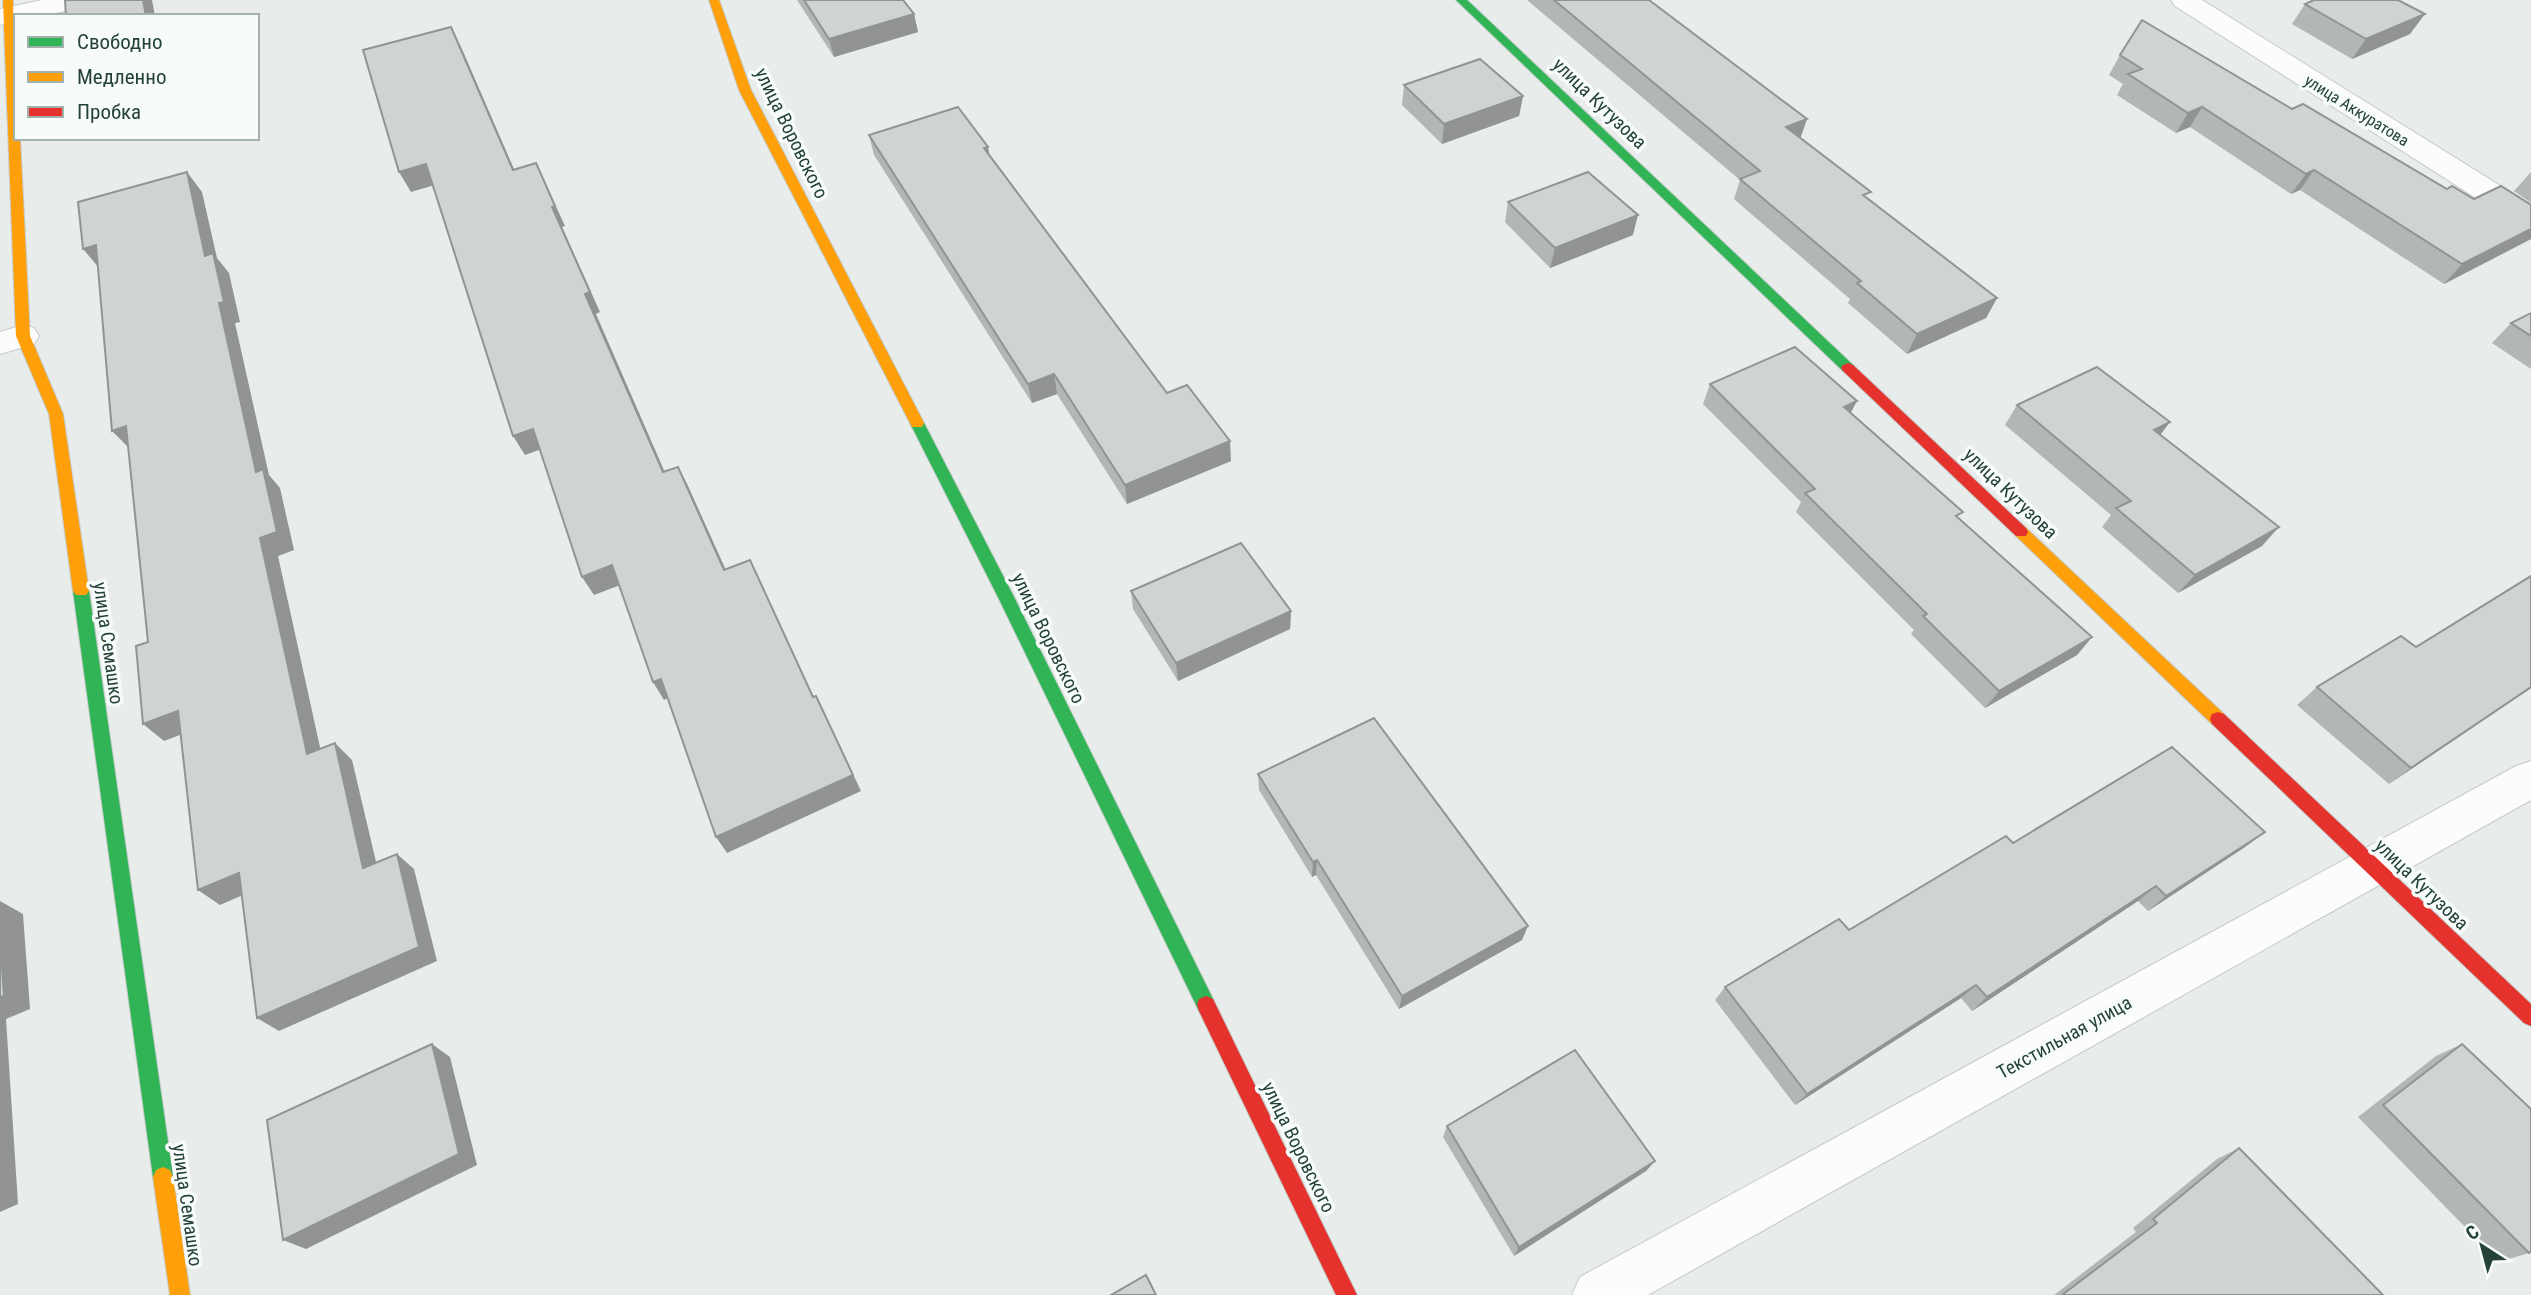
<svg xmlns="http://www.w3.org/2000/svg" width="2531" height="1295" font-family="'Roboto Condensed',sans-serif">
  <rect width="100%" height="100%" fill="#e8edeb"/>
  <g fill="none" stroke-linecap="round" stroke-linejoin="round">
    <defs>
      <g id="street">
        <path d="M42,0H91L87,6L42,16H16V21L0,25V9Z"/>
        <path d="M2171,0H2202L2531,205V229L2520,226L2175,6Z"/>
        <path d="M23,325L34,328L39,336L34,344L0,354V332Z"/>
        <path d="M2531,761V800L1648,1295H1572L1580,1277L2516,766Z"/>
      </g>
      <g id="fast">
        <path d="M1456,0H1467L1853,365L1855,368L1853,371H1843Z"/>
        <path d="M917,418L924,423L1014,597L1213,999L1215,1005L1213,1011L1206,1014L1199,1011L998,597L910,423Z"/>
        <path d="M81,585L86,587L89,591L173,1177L170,1184L163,1187L156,1184L153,1177L73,591L76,587Z"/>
      </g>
      <g id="slow">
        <path d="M3,0H13L16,138H20L30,336L63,414L89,591L86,595H76L73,591L49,414L16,336Z"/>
        <path d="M709,0H719L751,90L924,423L922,427H912L910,423L739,90Z"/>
        <path d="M2021,526L2026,528L2224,714L2226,719L2224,724L2218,726L2212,724L2016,536L2014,532Z"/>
        <path d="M163,1167L170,1170L173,1177L190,1295H170L153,1177L156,1170Z"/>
      </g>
      <g id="jam">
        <path d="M1848,363L1853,365L2026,528L2028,532L2026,536H2016L1843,371L1841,368L1843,365Z"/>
        <path d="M2218,712L2224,714L2531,1004V1026L2524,1023L2212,724L2210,719L2212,714Z"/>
        <path d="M1206,996L1213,999L1357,1295H1336L1199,1011L1197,1005L1199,999Z"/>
      </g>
    </defs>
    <use href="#street" stroke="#c5cac8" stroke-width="2"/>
    <use href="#fast" stroke="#c3cbc8" stroke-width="2"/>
    <use href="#slow" stroke="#c3cbc8" stroke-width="2"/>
    <use href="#jam" stroke="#c3cbc8" stroke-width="2"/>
    <use href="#street" fill="#fcfcfc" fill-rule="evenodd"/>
    <use href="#fast" fill="#30b455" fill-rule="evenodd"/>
    <use href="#slow" fill="#ff9f0a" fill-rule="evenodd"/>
    <use href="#jam" fill="#e5322d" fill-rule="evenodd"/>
  </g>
  <g fill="#b2b6b5">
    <path d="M797,0H903L914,14L918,32L834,57Z"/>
    <path d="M1527,0H1649L1807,119L1800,138L1868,199L1997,298L1986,318L1907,354L1848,303L1850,299L1734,199L1740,180Z"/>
    <path d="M2305,4L2410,34L2352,59L2292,24Z"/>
    <path d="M2120,55L2292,109L2447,189L2474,199L2531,205V239L2444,284L2300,190L2291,194L2190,127L2176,133L2117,95L2123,84L2109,75Z"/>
    <path d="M1404,85L1523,96L1519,116L1442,144L1402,105Z"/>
    <path d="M869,135L990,157L1167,393L1231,461L1127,504L1057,394L1032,403L874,155Z"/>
    <path d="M2531,172V203L2514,191Z"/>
    <path d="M1508,202L1633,235L1550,268L1505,222Z"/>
    <path d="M2531,313V369L2492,343L2511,323Z"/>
    <path d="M1710,384L1851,413L1959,518L2092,637L2077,655L1985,708L1911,634L1914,630L1796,512L1801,502L1703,404Z"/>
    <path d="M2017,405L2160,435L2262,546L2178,593L2102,527L2111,515L2005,425Z"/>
    <path d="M2531,576V688L2389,784L2297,705L2317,687L2416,647Z"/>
    <path d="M1131,591L1291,611L1290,629L1178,681L1133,609Z"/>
    <path d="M1258,774L1522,940L1399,1009L1316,875L1312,877L1259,790Z"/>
    <path d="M2265,832L2245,847L2148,911L2138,901L1972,1011L1961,998L1795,1105L1715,1000L1725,987L1849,930L2013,843Z"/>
    <path d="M2462,1044L2529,1253L2499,1262L2358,1117L2436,1056Z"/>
    <path d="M1447,1126L1655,1161L1646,1171L1514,1256L1443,1137Z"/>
    <path d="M2239,1148L2383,1295H2054L2136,1232L2133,1228L2217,1159Z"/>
  </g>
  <g fill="#919493">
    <path d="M143,0H152L155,16H146Z"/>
    <path d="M914,14L918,32L834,57L829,39Z"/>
    <path d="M2425,14L2410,34L2352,59L2366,39Z"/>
    <path d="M451,27L461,47L523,190L513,170Z"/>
    <path d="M1523,96L1519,116L1442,144L1444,124Z"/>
    <path d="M2202,107L2190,127L2176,133L2188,113Z"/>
    <path d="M1807,119L1800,139L1786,127Z"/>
    <path d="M988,147L992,167L984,148Z"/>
    <path d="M536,163L565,226L562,227L600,312L596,314L673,491L663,472L585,294Z"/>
    <path d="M426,164L438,184L411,192L399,172Z"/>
    <path d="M2314,170L2300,190L2291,194L2306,174Z"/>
    <path d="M187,172L202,192L217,258L229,273L240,322L235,323L269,475L280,488L294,550L278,556L325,770L307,754L260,538L256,472L219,303L205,256Z"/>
    <path d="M1638,215L1633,235L1550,268L1555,248Z"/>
    <path d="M2531,229V239L2444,284L2462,264Z"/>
    <path d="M96,245L100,269L83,249Z"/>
    <path d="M1997,298L1986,318L1907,354L1917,334Z"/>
    <path d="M1054,374L1057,394L1032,403L1028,384Z"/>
    <path d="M1857,401L1847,420L1844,407Z"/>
    <path d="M2170,422L2155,442L2154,430Z"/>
    <path d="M126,426L131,450L112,431Z"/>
    <path d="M533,429L544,448L525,455L513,436Z"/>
    <path d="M1230,441L1231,461L1127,504L1125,485Z"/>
    <path d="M678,467L688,486L734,588L724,570Z"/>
    <path d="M2279,527L2262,546L2178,593L2195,575Z"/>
    <path d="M612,565L623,584L594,595L582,577Z"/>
    <path d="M1291,611L1290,629L1178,681L1176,663Z"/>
    <path d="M2092,637L2077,655L1985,708L1999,691Z"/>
    <path d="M661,679L672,696L664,700L653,682Z"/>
    <path d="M2531,687V688L2389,784L2411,768Z"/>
    <path d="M816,696L861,791L727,853L716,837Z"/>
    <path d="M178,711L198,728L164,741L143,724Z"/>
    <path d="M335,743L352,760L381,883L363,868Z"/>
    <path d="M2265,832L2245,847L2148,911L2166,896Z"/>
    <path d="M397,854L414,869L437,961L279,1031L257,1018Z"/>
    <path d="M1317,860L1316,875L1312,877L1313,862Z"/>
    <path d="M239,873L259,888L220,905L198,890Z"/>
    <path d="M2156,886L2138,901L1972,1011L1987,997Z"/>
    <path d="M0,901L23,914L30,1009L6,1019L18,1204L0,1212Z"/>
    <path d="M1528,926L1522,940L1399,1009L1402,996Z"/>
    <path d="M1976,985L1961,998L1795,1105L1807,1094Z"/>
    <path d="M432,1044L450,1057L477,1165L306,1249L283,1240Z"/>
    <path d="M1655,1161L1646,1171L1514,1256L1519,1247Z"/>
  </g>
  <g fill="#cfd4d2" stroke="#919493" stroke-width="2">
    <path d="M65,0H143L146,16H66Z"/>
    <path d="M804,0H903L914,14L829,39Z"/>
    <path d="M1554,0H1649L1807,119L1786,127L1871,192L1863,195L1997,298L1917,334L1857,283L1861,281L1740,179L1760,171Z"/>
    <path d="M2314,0H2398L2425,14L2366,39L2305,4Z"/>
    <path d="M2142,20L2292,109L2303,104L2447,189L2452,186L2474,199L2501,186L2531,205V229L2462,264L2314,170L2306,174L2202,107L2188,113L2128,74L2142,69L2120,55Z"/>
    <path d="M451,27L513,170L536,163L555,206L552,207L590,292L585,294L663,472L678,467L724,570L750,560L813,697L816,696L853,775L716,837L661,679L653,682L612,565L582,577L533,429L513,436L426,164L399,172L363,50Z"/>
    <path d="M1480,59L1523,96L1444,124L1404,85Z"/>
    <path d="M958,107L988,147L984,148L1167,393L1187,385L1230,441L1125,485L1054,374L1028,384L869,135Z"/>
    <path d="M187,172L205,256L213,253L224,302L219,303L256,472L263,469L277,532L260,538L307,754L335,743L363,868L397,854L419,947L257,1018L239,873L198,890L178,711L143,724L136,646L148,642L126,426L112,431L96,245L83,249L78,202Z"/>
    <path d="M1588,172L1638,215L1555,248L1508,202Z"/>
    <path d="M2531,313V336L2511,323Z"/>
    <path d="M1795,347L1857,401L1844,407L1963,512L1956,516L2092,637L1999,691L1923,616L1927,614L1805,493L1815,489L1710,384Z"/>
    <path d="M2097,367L2170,422L2154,430L2279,527L2195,575L2116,508L2131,501L2017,405Z"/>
    <path d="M1241,543L1291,611L1176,663L1131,591Z"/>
    <path d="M2531,576V687L2411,768L2317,687L2401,636L2416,647Z"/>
    <path d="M1374,718L1528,926L1402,996L1317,860L1313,862L1258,774Z"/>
    <path d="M2172,747L2265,832L2166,896L2156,886L1987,997L1976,985L1807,1094L1725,987L1839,919L1849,930L2006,836L2013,843Z"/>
    <path d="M0,939L4,996L0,997Z"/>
    <path d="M432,1044L459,1154L283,1240L267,1120Z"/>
    <path d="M2462,1044L2531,1109V1251L2529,1253L2383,1105Z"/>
    <path d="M1575,1050L1655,1161L1519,1247L1447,1126Z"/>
    <path d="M2239,1148L2383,1295H2062L2157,1223L2153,1219Z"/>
    <path d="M1146,1275L1156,1295H1111Z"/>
  </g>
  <g text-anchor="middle" stroke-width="7" stroke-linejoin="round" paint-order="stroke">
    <g font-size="16" fill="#24423a" stroke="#f7fbf9">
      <text transform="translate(2357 110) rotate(32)" y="6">улица Аккуратова</text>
    </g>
    <g font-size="19" fill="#24423a" stroke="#f7fbf9">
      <text transform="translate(1600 103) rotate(44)" y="7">улица Кутузова</text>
      <text transform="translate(792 133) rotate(64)" y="7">улица Воровского</text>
      <text transform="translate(2011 493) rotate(44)" y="7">улица Кутузова</text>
      <text transform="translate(1049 638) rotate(64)" y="7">улица Воровского</text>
      <text transform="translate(109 643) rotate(82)" y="7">улица Семашко</text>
      <text transform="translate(2422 884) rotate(44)" y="7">улица Кутузова</text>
      <text transform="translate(2064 1037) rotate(-29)" y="7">Текстильная улица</text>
      <text transform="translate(1299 1147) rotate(64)" y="7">улица Воровского</text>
      <text transform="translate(188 1205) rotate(82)" y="7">улица Семашко</text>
    </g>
  </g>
  <rect x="14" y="14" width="245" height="126" fill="#f7fbf9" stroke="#a3b1ad" stroke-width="2"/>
  <rect x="28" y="37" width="35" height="10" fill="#30b455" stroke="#a3b1ad" stroke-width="2"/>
  <text x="77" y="49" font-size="21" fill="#24423a">Свободно</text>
  <rect x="28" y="72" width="35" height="10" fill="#ff9f0a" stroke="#a3b1ad" stroke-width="2"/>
  <text x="77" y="84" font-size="21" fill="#24423a">Медленно</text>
  <rect x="28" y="107" width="35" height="10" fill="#e5322d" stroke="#a3b1ad" stroke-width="2"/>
  <text x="77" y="119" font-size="21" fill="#24423a">Пробка</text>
  <g transform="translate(2482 1246) rotate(324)" stroke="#f7fbf9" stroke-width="5" paint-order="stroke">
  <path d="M0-5L12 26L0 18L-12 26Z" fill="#24423a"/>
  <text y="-10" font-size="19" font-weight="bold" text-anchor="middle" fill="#24423a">С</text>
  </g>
</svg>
